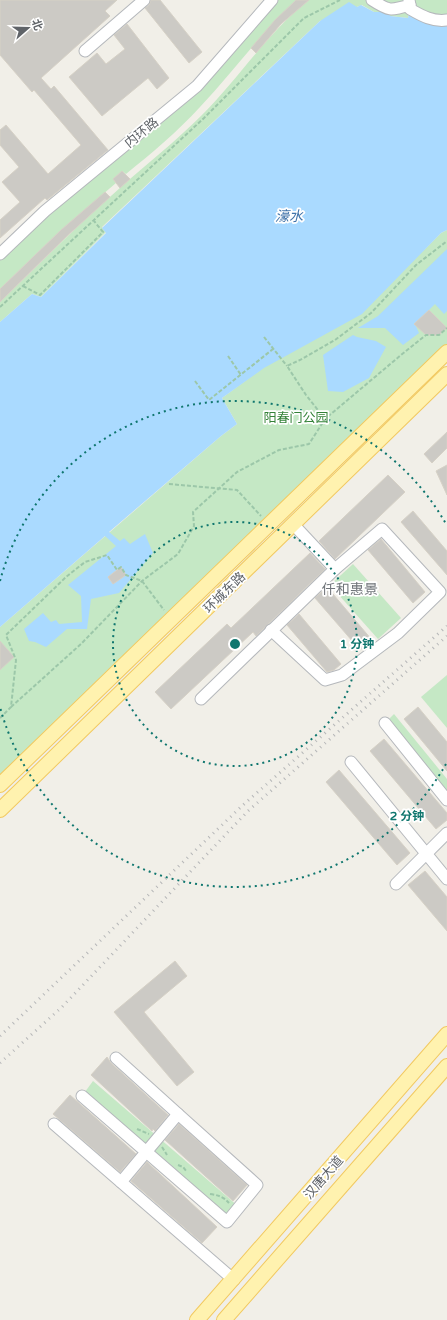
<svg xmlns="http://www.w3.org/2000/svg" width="447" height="1320" font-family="'Varela Round','Noto Sans SC',sans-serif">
  <rect width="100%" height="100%" fill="#f1efe8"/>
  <g fill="#c5e8c5">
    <path d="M272,0H296C261,33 233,72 200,107C177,132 152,153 126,174L122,171L113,179L116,183L61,230L0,289V254L197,86Z"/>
    <path d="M309,0H447V20L410,9L408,18L390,16L389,12H374L362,5L320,21L102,227L106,232L41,297L32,294L0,322V302C40,263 79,224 121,187C148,163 176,141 202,115C239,78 268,32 309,0Z"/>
    <path d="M447,230V352L0,785V627L221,436L237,424L222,398L424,250L441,233Z"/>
    <path d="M353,564L401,618L378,639L330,585Z"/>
    <path d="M447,675V728L421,697Z"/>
    <path d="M394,714L447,779V801L385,723Z"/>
    <path d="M93,1081L239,1207L227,1222L82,1096Z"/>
  </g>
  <g fill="#aadaff">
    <path d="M349,2L357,7L361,5L374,12H390V16L408,18L410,9L447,20V230L441,233L362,314L264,368L222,398L237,424L221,436L109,532L120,541L124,538L130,544L145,534L153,553L119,593L91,599L87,629H67L46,647L35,642L29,641L24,629L43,613L51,622L56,620L59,624L82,622L81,596L68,585L116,546L105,536L0,627V322L32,294L41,297L106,233L102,228L320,21Z"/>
    <path d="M447,249V311L444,314L435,304L415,324L419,333L403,345L385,328H358L378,316Z"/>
    <path d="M353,335L357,337L376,341L386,347L369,378L343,392L328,391L323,355Z"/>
  </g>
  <g fill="#cccac5" stroke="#d6d1c6">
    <path d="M0,0H117L105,11L110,16L41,78L51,89L54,86L108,150L47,200L45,198L0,238V220L20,202L2,182L19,167L0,145V130L6,125L48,174L81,145L34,90L32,92L0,55Z"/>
    <path d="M151,0H160L202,52L189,63L145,8L149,5Z"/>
    <path d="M296,0H309L281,24L256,53L251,48L275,20Z"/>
    <path d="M127,24L169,78L157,89L148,78L102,116L69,77L97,53L106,64L125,49L114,35Z"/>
    <path d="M122,171L130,179L120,188L113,179Z"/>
    <path d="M105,192L110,197L66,237L0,302V289L61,230Z"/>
    <path d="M429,310L447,328L439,335H426L414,324Z"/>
    <path d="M447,432V448L432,463L424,454Z"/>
    <path d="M447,465V495L436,471Z"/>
    <path d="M388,475L405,492L335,559L319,541Z"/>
    <path d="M413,511L447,551V575L401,522Z"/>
    <path d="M381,539L425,592L413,603L368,550Z"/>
    <path d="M310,553L325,569L256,636L253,632L171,709L155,692L227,624L231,628Z"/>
    <path d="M121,567L126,575L113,584L108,577Z"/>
    <path d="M327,587L372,640L360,650L315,598Z"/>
    <path d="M299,614L341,664L334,670L327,672L287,625Z"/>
    <path d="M0,641L14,657L0,670Z"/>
    <path d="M418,707L447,742V771L404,719Z"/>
    <path d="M384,739L447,813V820L436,829L370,751Z"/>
    <path d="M339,770L410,853L397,865L326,782Z"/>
    <path d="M425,871L447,897V931L408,885Z"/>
    <path d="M175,961L187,976L144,1012L194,1072L177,1086L114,1012Z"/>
    <path d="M107,1057L111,1063L168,1115L155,1131L153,1129L152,1131L91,1075Z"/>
    <path d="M70,1095L136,1154L120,1172L53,1114Z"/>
    <path d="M179,1124L247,1185L233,1201L165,1140Z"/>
    <path d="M147,1162L217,1227L202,1243L131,1181Z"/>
  </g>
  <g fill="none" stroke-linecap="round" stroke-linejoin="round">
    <defs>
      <g id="minor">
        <path d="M372,0C389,11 390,11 410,5L409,0"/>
        <path d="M410,5V9C422,16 433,22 447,20"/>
        <path d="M85,51L144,0"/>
        <path d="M0,254L45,211L197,86L272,0"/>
        <path d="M271,630L325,680L342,675L398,633L440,592L382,529L335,569"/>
        <path d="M201,699L335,569L293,524"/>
        <path d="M385,723L447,800"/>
        <path d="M351,762L447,879"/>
        <path d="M396,884L447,833"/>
        <path d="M116,1058L178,1114"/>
        <path d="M82,1096L227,1222L257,1185L178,1114L121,1182"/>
        <path d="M54,1124L234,1280"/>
      </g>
      <g id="major">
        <path d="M0,785L447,352"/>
        <path d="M0,810L447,374"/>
        <path d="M197,1320L447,1034"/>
        <path d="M224,1320L447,1066"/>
      </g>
    </defs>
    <use href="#minor" stroke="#b5b8bc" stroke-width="13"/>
    <use href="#major" stroke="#f2c960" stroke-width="16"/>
    <g stroke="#9cc7a9" stroke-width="2" stroke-dasharray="4 2" stroke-linecap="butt">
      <path d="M23,286L40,295L103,232L94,221"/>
      <path d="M0,307L204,118L304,18L340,0"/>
      <path d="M264,337L287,366"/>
      <path d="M228,356L241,375"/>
      <path d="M195,381L209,400L273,349"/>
      <path d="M325,419L306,395L287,366L300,360L335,340L371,313L416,265L447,241"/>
      <path d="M169,484L237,490L261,516"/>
      <path d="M11,707L81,644L142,581L178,554L194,526L193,512L237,472L279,450L309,444L325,419L401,355L426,335H439L447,328"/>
      <path d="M0,718L11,707L16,660L6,635L66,577L85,562L107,555L117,570L121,567L126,575L142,581L164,610"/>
      <path d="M137,1129L149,1134"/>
      <path d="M162,1147L167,1155"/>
      <path d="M178,1165L183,1167L187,1172"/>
      <path d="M210,1194C218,1195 224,1197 229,1203"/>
    </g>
    <use href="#minor" stroke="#fff" stroke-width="11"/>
    <use href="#major" stroke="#fff2af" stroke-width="14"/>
    <g stroke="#b6b7b8" stroke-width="3" stroke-dasharray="1 5" stroke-linecap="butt">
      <path d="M0,1036L243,805L447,626"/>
      <path d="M0,1063L62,1007L248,811L447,636"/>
    </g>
  </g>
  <g fill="none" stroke="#0f766e" stroke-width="2" stroke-dasharray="2 4">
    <circle cx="235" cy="644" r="122"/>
    <path d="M446 764A243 243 0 0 1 0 707M0 581A243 243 0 0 1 446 524"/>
  </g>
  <g text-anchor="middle" stroke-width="3.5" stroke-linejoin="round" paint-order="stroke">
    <g font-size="13" fill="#5f6368" stroke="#fff">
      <text transform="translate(141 132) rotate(-39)" y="5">内环路</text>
      <text transform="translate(224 592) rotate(-44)" y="5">环城东路</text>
      <text transform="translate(323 1177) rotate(-49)" y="5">汉唐大道</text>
    </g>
    <g font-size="13" fill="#348238" stroke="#fff">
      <text x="296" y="422">阳春门公园</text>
    </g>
    <g font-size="14" font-style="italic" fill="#4174aa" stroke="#fff">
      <text x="289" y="221">濠水</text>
    </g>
    <g font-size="14" fill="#70757a" stroke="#fff">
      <text x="350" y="594">仟和惠景</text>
    </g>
  </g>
  <circle cx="235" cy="644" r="6" fill="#0f766e" stroke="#fff" stroke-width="2"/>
  <g font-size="12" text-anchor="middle" font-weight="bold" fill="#0f766e" stroke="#fff" stroke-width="3.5" stroke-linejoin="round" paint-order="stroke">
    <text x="357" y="648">1 分钟</text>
    <text x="407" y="820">2 分钟</text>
  </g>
  <g transform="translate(28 28) rotate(70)" stroke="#ffffff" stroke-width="3" paint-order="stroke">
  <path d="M0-3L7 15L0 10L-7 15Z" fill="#5f6368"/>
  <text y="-6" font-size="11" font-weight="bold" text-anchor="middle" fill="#5f6368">北</text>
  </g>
</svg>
